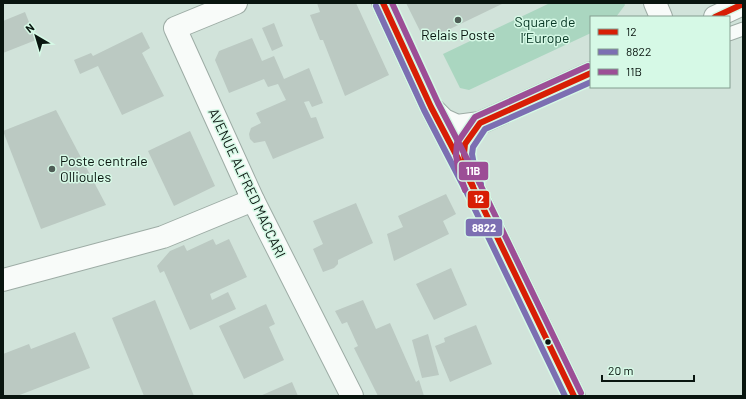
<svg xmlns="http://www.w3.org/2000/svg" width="746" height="399" font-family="Barlow,sans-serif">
  <rect width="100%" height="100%" fill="#d1e3da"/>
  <path fill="#aad6c0" d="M550,3H624L625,5L616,17H591V33L469,90L460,88L443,54Z"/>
  <g fill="#bbc9c2">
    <path d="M317,3H356L389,75L345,96L323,40H320L310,15L320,12Z"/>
    <path d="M406,3H504L425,41Z"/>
    <path d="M25,12L36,40L3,53V21Z"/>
    <path d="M274,23L283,46L272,51L262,28Z"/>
    <path d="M142,32L150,48L142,53L164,96L122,115L98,66L80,74L74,60L91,53L93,56Z"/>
    <path d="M252,38L262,61L274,56L284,79L309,68L323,103L312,107L309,101L304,102L311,118L316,117L324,138L273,159L265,141L254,143L250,139L249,134L251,128L261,123L256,113L286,100L278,84L268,87L264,79L229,93L215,60L219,51Z"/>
    <path d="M56,110L106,205L41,229L3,131Z"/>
    <path d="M190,131L215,186L174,206L148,151Z"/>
    <path d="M446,194L456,214L443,221L449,234L394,261L387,234L403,227L398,216Z"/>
    <path d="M356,203L373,243L338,260V264L334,268L323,272L313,249L323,244L313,221Z"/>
    <path d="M213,239L216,245L229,239L247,277L210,294L212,300L228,292L236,309L190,330L164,271L160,273L157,266L170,251L184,245L187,251Z"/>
    <path d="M451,268L467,305L434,320L416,284Z"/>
    <path d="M155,300L194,396H144L112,318Z"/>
    <path d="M363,300L376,329L390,323L416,382L419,380L424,396H378L354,348L358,346L347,322L342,324L335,311Z"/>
    <path d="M266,304L275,324L269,327L284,360L244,379L219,326Z"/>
    <path d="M476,325L492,364L450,382L435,346L445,342L444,338Z"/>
    <path d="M75,332L90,368L17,396H3V354L29,344L31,349Z"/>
    <path d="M428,334L439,375L422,378L412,340Z"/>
    <path d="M292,382L298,396H260Z"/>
  </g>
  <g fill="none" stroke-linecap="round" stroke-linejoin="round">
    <defs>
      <path id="service" d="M729,34L743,29"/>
      <g id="minor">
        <path d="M236,3L175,28L253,200L352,396"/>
        <path d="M655,3L661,17"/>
        <path d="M3,280L163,237L253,200"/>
      </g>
      <g id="secondary">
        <path d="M383,3L431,107L473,187L574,396"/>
        <path d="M715,17L743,4"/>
        <path d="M434,110L444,120L457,126L480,123L591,73"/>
      </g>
    </defs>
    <use href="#service" stroke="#9daca5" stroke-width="15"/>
    <use href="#minor" stroke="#9daca5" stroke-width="24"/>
    <use href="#secondary" stroke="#9daca5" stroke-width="24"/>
    <use href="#service" stroke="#f8fbf9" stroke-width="13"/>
    <use href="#minor" stroke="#f8fbf9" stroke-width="22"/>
    <use href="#secondary" stroke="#f8fbf9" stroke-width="22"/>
    <defs>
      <g id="bus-1">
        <path d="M383,3L431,107L473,187L574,396"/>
        <path d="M715,17L743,4"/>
        <path d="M473,187L466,167L464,154L465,144L480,123L591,73"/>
      </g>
      <g id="bus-2">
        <path d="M376,6L424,110L466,191L565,396"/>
        <path d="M481,184L474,165L472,154L473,147L485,129L591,82"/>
      </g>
      <g id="bus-3">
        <path d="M392,3L438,103L480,184L581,393"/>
        <path d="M465,190L458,168L456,155L457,143L475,117L588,66"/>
      </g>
    </defs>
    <use href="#bus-1" stroke="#d6f9e6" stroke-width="9"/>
    <use href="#bus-2" stroke="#d6f9e6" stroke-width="9"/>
    <use href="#bus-3" stroke="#d6f9e6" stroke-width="9"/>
    <use href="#bus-1" stroke="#d81e05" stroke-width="6"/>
    <use href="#bus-2" stroke="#7c6fb2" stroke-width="6"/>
    <use href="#bus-3" stroke="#9c4e96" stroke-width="6"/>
  </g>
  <g fill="#4f5d56" stroke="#d6f9e6" stroke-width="1.5">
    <circle cx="458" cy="20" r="4"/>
    <circle cx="52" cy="169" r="4"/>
  </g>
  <circle fill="#09150f" stroke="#d6f9e6" stroke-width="1.5" cx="548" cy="342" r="3.5"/>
  <g text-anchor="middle" stroke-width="3" stroke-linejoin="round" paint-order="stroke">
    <g font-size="14" fill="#063523" stroke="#d6f9e6">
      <text x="545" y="27">Square de<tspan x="545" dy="16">l’Europe</tspan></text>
    </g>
    <g font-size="14" fill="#09150f" stroke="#d6f9e6">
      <text x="458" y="40">Relais Poste</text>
      <text x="60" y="166" text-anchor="start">Poste centrale<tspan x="60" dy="16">Ollioules</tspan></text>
    </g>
    <g font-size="14" fill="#09150f" stroke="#d6f9e6">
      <text transform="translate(247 183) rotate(65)" y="5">AVENUE ALFRED MACCARI</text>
    </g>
  </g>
  <g stroke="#d6f9e6" stroke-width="1.5">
    <rect x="458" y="161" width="31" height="20" rx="4" fill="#9c4e96"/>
    <rect x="467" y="190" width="23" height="19" rx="4" fill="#d81e05"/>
    <rect x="465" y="218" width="38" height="19" rx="4" fill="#7c6fb2"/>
  </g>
  <g font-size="11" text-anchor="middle" font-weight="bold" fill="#fff">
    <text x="473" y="175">11B</text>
    <text x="479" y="203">12</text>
    <text x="484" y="232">8822</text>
  </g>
  <rect width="746" height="399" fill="none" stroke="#09150f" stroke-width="8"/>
  <rect x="590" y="16" width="140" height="72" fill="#d6f9e6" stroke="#849e90"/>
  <rect x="598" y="29" width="20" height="6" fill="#d81e05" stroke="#849e90"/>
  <text x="626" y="36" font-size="12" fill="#09150f">12</text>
  <rect x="598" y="49" width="20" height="6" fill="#7c6fb2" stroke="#849e90"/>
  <text x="626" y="56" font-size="12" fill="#09150f">8822</text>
  <rect x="598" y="69" width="20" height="6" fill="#9c4e96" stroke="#849e90"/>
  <text x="626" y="76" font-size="12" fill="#09150f">11B</text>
  <g transform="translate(36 36) rotate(322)" stroke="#d6f9e6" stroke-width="3" paint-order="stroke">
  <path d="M0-3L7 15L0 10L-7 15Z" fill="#09150f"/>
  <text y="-6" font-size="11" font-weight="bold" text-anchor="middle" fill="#09150f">N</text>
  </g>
  <path d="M602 375v6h92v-6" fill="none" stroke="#09150f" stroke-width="2"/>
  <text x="608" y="375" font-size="12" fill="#09150f" stroke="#d6f9e6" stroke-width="3" paint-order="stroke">20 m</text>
</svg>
